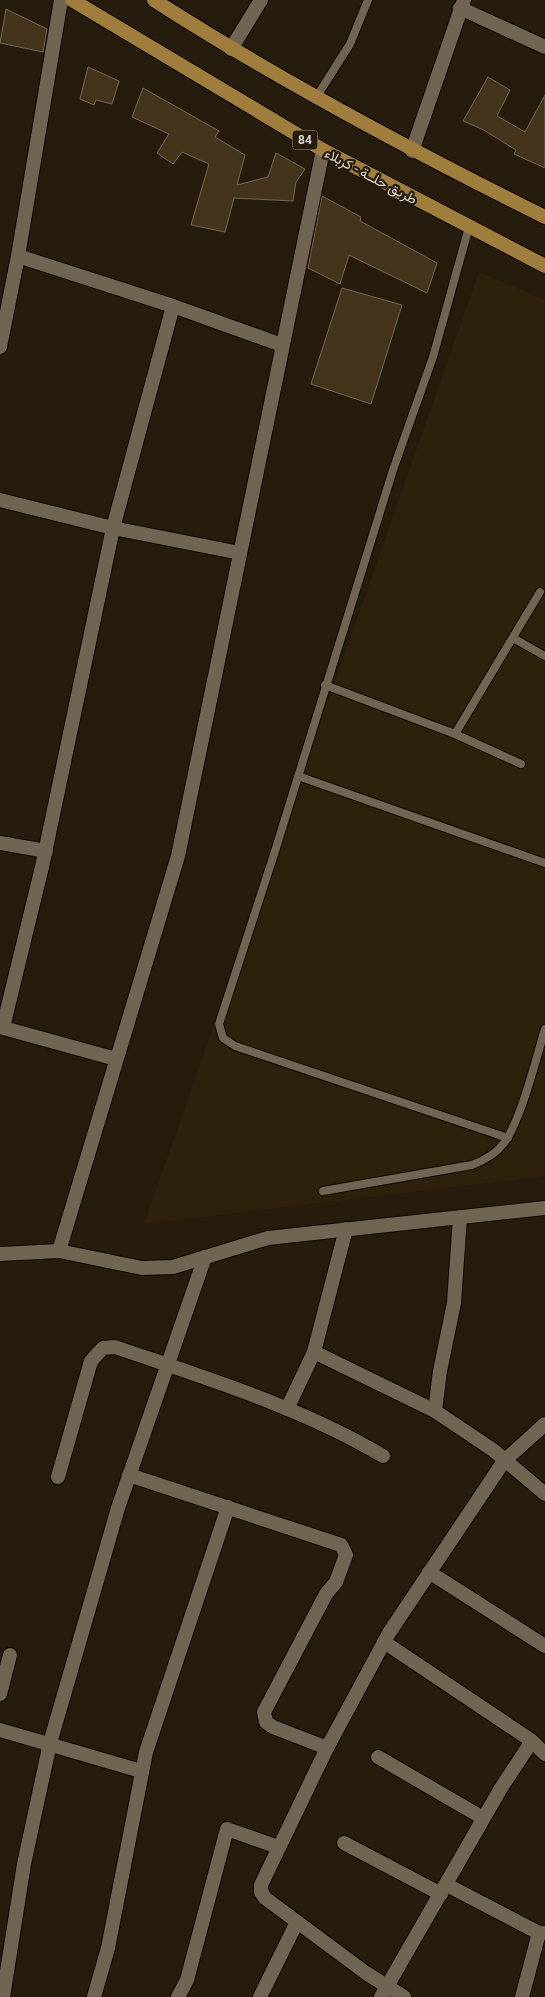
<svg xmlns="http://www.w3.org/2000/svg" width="545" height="1997" font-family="Roboto,Vazirmatn,sans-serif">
  <rect width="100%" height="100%" fill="#261c0d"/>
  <path fill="#2e210c" d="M479,272L545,300V1176L144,1224Z"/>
  <g fill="#44341c" stroke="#736756">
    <path d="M6,9L47,29L43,52L0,43Z"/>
    <path d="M88,67L119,81L112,104L96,100L94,105L80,99Z"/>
    <path d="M488,77L510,90L497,116L525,132L545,95V168L514,154L516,150L482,129L463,121Z"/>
    <path d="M143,88L219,131L215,137L245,155L237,185L268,177L276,153L305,169L296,182L293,201L234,198L225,232L191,225L209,164L182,152L173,164L157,153L169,134L132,117Z"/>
    <path d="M322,196L361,217L360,221L437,263L427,293L349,255L340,284L308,268Z"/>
    <path d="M342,288L402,305L371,404L311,384Z"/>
  </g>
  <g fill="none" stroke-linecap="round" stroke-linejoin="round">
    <defs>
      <g id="service">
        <path d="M317,96L350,44L368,0"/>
        <path d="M469,227L433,357L393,470L276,848L219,1024L223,1038L235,1046L508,1138"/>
        <path d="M513,638L545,656"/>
        <path d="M325,685L455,734L521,764"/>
        <path d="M455,734L540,592"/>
        <path d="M298,776L545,863"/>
        <path d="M323,1191L472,1165C485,1160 496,1154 504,1143C521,1120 536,1059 545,1029"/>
      </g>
      <g id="minor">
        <path d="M460,8L545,47"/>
        <path d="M231,49L261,0"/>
        <path d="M412,151L464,0"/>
        <path d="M18,256L173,306L282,345"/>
        <path d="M0,347L18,256L61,0"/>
        <path d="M0,500L113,528L240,553"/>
        <path d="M0,843L46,851"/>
        <path d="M0,1027L116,1059"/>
        <path d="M3,1027L42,867L113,528L173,306"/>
        <path d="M59,1251L178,856L323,150"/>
        <path d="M0,1254L59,1251L142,1268L173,1267L268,1238L545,1208"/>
        <path d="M314,1352L435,1411L493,1450L545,1494"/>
        <path d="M287,1409L314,1352L346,1229"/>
        <path d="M435,1411L440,1371L454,1303L460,1217"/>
        <path d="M129,1475L341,1545L346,1555L336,1582L326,1594L264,1712L266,1722L273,1727L327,1748"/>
        <path d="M58,1477L91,1361L103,1348L115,1347C205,1378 301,1407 383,1456"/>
        <path d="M429,1572L545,1646"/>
        <path d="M384,1642L532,1741L545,1754"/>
        <path d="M0,1694L10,1655"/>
        <path d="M0,1730L141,1771"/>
        <path d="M378,1757L483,1818"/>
        <path d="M344,1843L441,1894"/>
        <path d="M447,1885L539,1933H545"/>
        <path d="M3,1997L24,1864L50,1743L118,1508L205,1257"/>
        <path d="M94,1997L108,1948L146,1752L228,1507"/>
        <path d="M178,1997L187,1980L227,1829L278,1847"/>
        <path d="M260,1997L297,1922"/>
        <path d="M381,1997L501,1788L532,1741"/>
        <path d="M404,1997L366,1973L265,1898L261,1892V1885L327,1748L389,1633L504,1461L545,1424"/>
        <path d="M522,1997L539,1933"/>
      </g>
      <g id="primary">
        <path d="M72,0L323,150L545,266"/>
        <path d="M154,0C280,81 412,151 545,217"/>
      </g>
    </defs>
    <use href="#service" stroke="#0f0600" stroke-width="10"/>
    <use href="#minor" stroke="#0f0600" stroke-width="16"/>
    <use href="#primary" stroke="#0f0600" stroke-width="16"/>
    <use href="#service" stroke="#706453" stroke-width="8"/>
    <use href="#minor" stroke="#706453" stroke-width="14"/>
    <use href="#primary" stroke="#9f7d3c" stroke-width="14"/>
  </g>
  <g text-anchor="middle" stroke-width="4.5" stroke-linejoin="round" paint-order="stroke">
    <rect fill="#261c0d" stroke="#a79f94" stroke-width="1" x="292.5" y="130.5" width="25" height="19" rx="4"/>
    <g font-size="12" font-weight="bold" fill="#ded7ce">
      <text x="305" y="144">84</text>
    </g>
    <g font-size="14" fill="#ded7ce" stroke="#261c0d">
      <text transform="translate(371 176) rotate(28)" y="5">طريق حلــة - كربلاء</text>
    </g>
  </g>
</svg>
